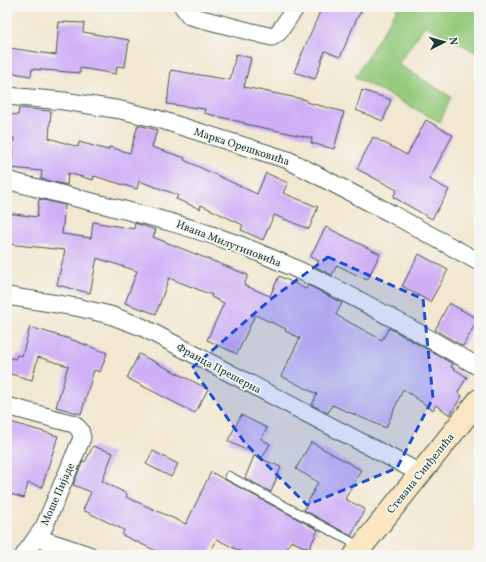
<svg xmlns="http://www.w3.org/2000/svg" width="486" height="562" font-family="Vollkorn,serif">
  <rect width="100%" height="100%" fill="#f6f6f2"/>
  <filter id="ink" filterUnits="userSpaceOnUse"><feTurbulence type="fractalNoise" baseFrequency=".025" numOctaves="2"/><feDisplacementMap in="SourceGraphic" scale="8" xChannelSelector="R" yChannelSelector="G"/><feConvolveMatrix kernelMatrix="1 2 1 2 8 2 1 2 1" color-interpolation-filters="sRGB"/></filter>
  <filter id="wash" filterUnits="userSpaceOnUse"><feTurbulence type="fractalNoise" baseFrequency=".012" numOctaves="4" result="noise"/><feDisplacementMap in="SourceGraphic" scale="16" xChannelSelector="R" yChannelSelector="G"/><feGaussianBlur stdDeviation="0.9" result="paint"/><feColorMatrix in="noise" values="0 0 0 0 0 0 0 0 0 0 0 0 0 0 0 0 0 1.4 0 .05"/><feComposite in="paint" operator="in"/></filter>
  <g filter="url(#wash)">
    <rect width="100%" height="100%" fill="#f2e7d0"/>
    <path fill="#95ca7b" stroke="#5a8458" d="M398,7H479V54L425,25L398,64L451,97L440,122L355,77Z"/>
    <g id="blocks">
      <g fill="#cfb0f6">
        <path d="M322,7H364L357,18L340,57L325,51L315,79L294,72Z"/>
        <path d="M59,22L84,23L83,32L129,40L125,67L117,66L116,74L80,68V73L32,69L31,76L7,72L10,48L56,55Z"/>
        <path d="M236,54L251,58L244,87L307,100L306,102L344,112L334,149L311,143L312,138L245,124V123L204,113L205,109L167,104L171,70L230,80Z"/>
        <path d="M362,90L391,100L383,121L356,110Z"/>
        <path d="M19,108L51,111L49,138L78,147L79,142L108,150L109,147L130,153L138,125L157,130L152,147L185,158L184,160L257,194L266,173L288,183L283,193L318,207L309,229L274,215L263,240L241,230L243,225L201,205L200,209L176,199L178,195L139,181L137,189L94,176L93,180L68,173L67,185L41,179L42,171L11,168L14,138L7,137V114L18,115Z"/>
        <path d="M426,120L453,135L429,179L449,190L432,219L393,197L397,190L357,169L373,137L407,155Z"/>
        <path d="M39,199L65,205L62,234L91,238L93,222L134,229L135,223L156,230L153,237L248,275L244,285L270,296L279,276L306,289L308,285L342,303L336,315L382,340L389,328L453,364L451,367L467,377L458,392L462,396L450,415L436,405L433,410L403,389L386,428L332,405L328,413L312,405L317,394L281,376L300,338L285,331L286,329L255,315L237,354L207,340L224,303L211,297L212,295L169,278L156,314L125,303L137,271L97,258L90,293L57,285L65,250L7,244V213L37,217Z"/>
        <path d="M326,227L380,254L367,280L337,265L332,275L316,267L319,261L310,257Z"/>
        <path d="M419,254L448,270L430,302L402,286Z"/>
        <path d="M449,303L478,319L463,346L435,330Z"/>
        <path d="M30,327L70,339L107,353L100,372L94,370L81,414L56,407L68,366L38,357L32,380L7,373V357L15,359L17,355L22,356Z"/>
        <path d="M139,354L208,389L195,413L127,378Z"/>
        <path d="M241,415L267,428L261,439L270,444L262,458L228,441Z"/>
        <path d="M7,421L58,436L42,487L28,483L24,498L7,493Z"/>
        <path d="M311,442L361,470L345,499L365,509L351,536L304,510L318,482L296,469Z"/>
        <path d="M93,446L113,453L102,481L127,494L126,497L186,524L211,472L318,530L309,549L291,541L283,555H247L217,539L209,555H165L122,535L124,530L83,510L91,492L73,485L83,461L85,462Z"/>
        <path d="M153,451L178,464L171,477L146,464Z"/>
        <path d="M254,456L281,467L271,492L245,478Z"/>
      </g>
    </g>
  </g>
  <g filter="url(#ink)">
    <use href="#blocks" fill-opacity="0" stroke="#3f564b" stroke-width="1"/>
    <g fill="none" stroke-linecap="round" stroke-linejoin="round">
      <defs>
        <path id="lane" d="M229,476L361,547"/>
        <g id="street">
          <path d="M183,7L190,16L272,37L279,32L296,7"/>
          <path d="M7,96L64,101L121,110L158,119L288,160L392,214L479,262"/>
          <path d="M7,180C93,204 180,219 262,254C337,285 408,327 479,367"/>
          <path d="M7,296L76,307L110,315L142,327L420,473"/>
          <path d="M7,406L74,424L80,430L82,438L44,527L24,555"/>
          <path d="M38,538L89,555"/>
        </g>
        <path id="secondary" d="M355,555L479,400"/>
      </defs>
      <use href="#lane" stroke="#3f564b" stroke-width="10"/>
      <use href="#street" stroke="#3f564b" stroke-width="19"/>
      <use href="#secondary" stroke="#3f564b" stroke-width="24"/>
      <use href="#lane" stroke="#fff" stroke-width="8"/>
      <use href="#street" stroke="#fff" stroke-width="17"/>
      <use href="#secondary" stroke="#fbe6c3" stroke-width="22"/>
    </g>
  </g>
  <path fill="#1d4ed8" fill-opacity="0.2" stroke="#1d4ed8" stroke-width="3" stroke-dasharray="8 5" stroke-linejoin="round" d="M328,257L423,299L433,398L397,468L307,505L245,443L192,368L271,299Z"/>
  <g text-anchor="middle" stroke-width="3.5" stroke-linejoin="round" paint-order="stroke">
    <g font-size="11" fill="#1f3d34" stroke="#f6f6f2">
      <text transform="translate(242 146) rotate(18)" y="4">Марка Орешковића</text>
      <text transform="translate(229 243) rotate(21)" y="4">Ивана Милутиновића</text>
      <text transform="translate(219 368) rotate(28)" y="4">Франца Прешерна</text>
      <text transform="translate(420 473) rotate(-51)" y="4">Стевана Синђелића</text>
      <text transform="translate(57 494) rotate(-66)" y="4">Моше Пијаде</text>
    </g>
  </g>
  <rect width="486" height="562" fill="none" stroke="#f6f6f2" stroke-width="24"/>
  <g transform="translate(444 42) rotate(84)" stroke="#f6f6f2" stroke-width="3" paint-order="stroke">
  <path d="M0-3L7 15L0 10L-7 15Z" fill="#1f3d34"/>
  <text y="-6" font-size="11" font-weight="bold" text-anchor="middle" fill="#1f3d34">N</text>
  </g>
</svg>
